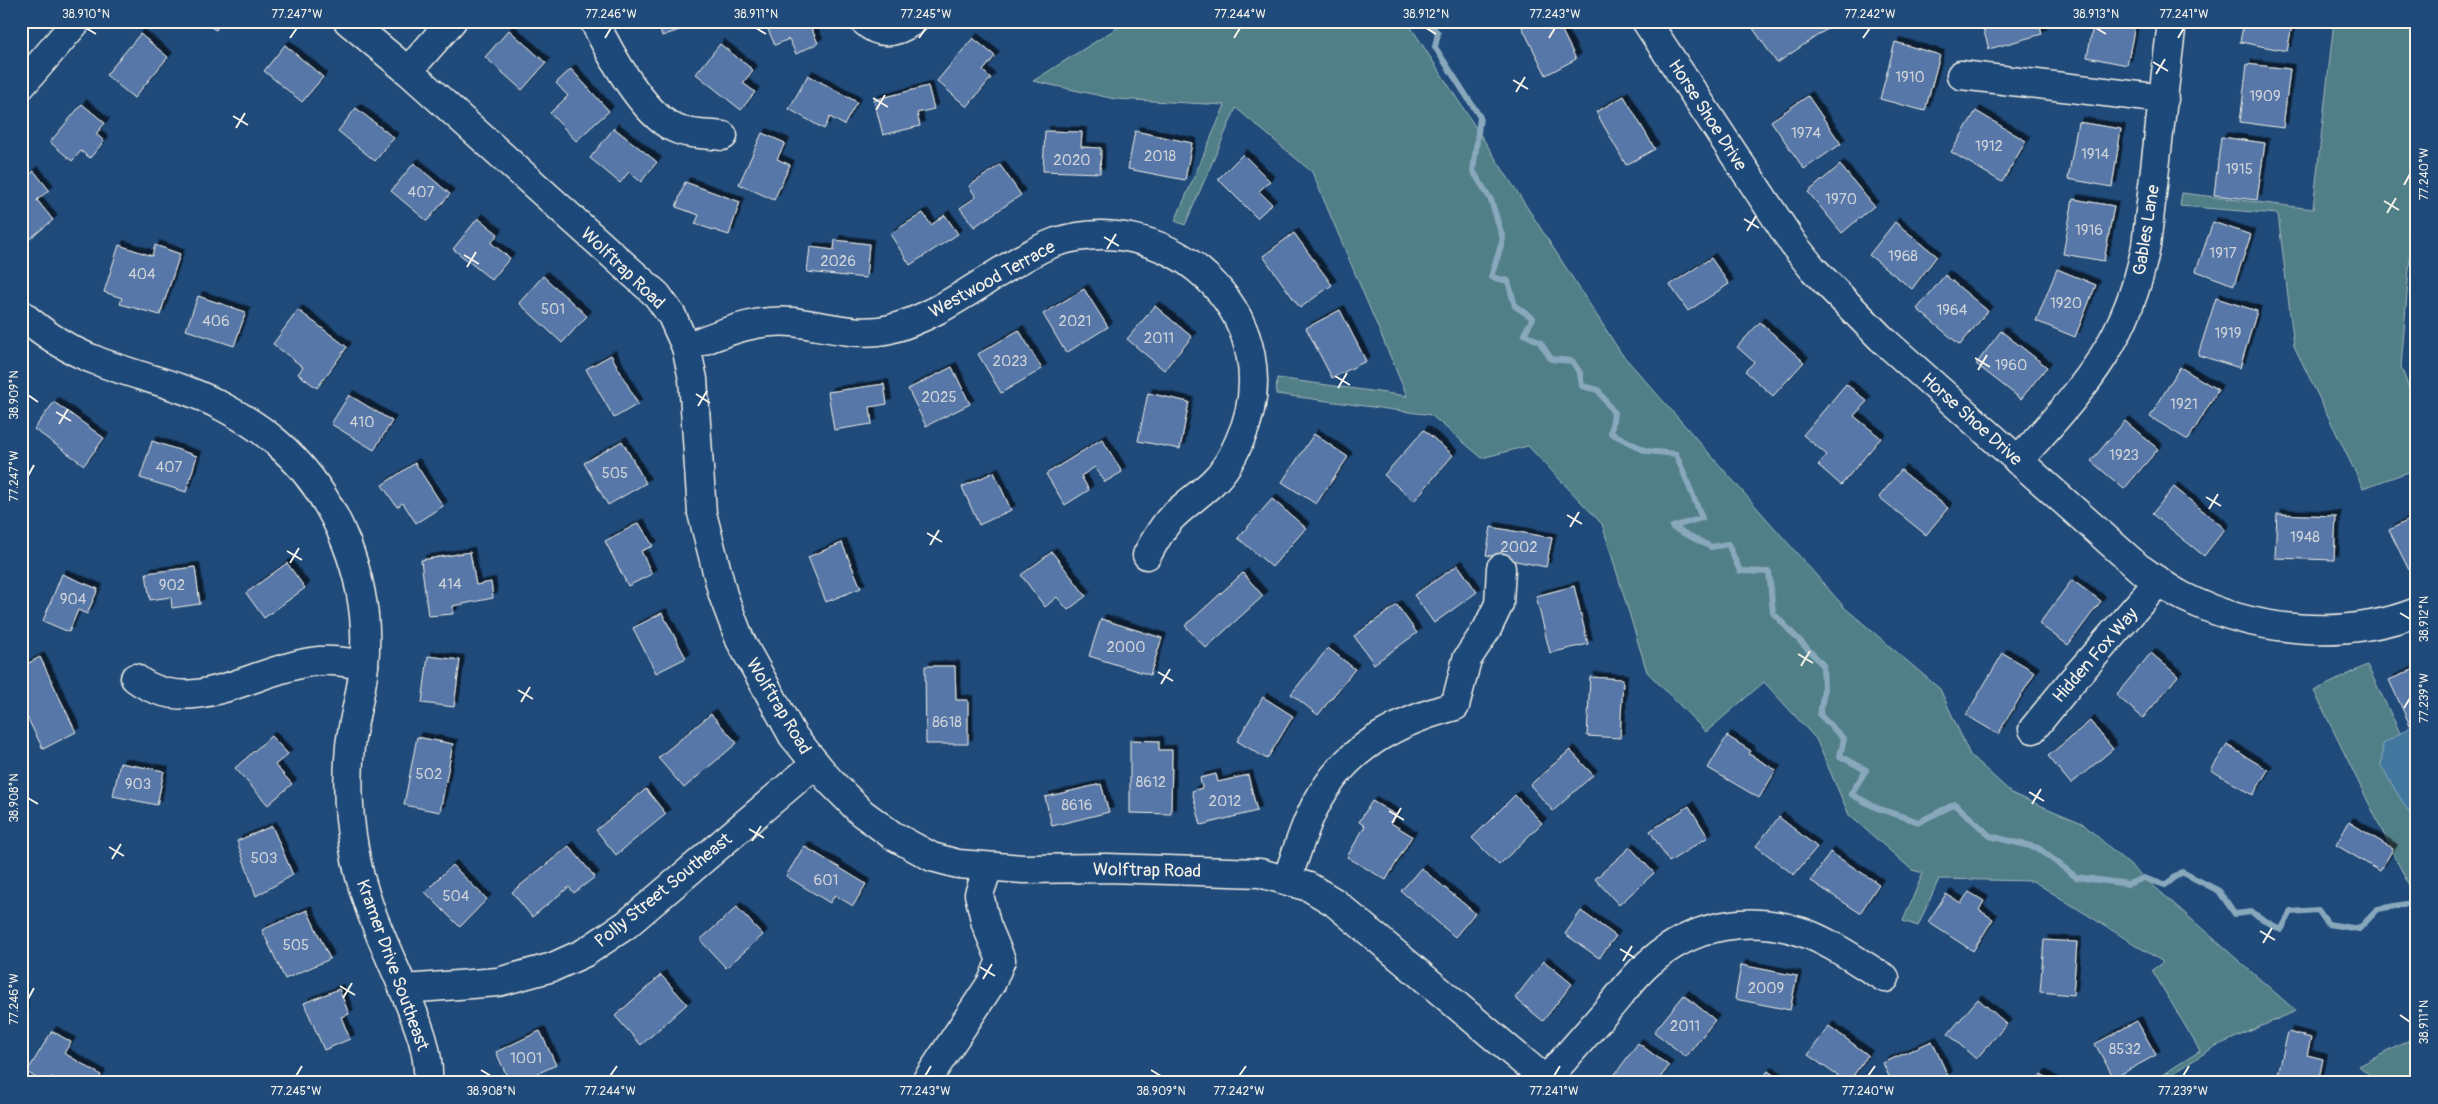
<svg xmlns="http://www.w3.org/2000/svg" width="2438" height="1104" font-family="Pangolin,sans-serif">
  <defs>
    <filter id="shadow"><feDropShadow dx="4.5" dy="-4.5" stdDeviation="0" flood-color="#0009"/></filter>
  </defs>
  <rect width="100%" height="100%" fill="#1f4a7a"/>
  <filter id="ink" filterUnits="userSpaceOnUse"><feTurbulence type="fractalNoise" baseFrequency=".02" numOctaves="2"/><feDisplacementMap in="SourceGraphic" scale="10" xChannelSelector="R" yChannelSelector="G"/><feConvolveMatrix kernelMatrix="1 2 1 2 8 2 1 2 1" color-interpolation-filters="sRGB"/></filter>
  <g filter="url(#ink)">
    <g fill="#517f88" stroke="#a2b8b8">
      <path d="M1128,21H1407L1621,353L1845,608L1940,689L1970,755L2013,794L2082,823L2296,1011L2214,1047L2159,1083H2149L2200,1051L2152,970L2163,962L2033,881L1939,879L1918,926L1903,921L1923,873L1912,870L1849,815L1816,739L1764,682L1706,732L1647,672L1602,524L1528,446L1482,458L1431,415L1276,394L1277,378L1407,396L1312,172L1236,108L1185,225L1175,221L1225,105L1115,99L1033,81Z"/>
      <path d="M2334,21H2417V200L2410,213L2408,234L2417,235V245L2411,246L2401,367L2417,409V469L2363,488L2294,346L2278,214L2180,206L2182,193L2313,209Z"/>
      <path d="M2367,665L2406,745L2417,740V902L2314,691Z"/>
      <path d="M2417,1036V1083H2379L2359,1066Z"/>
    </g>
    <path fill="#42779f" stroke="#89a8bc" d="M2417,723V821L2411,816L2381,766L2383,744Z"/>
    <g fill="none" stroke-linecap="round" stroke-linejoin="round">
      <path stroke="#89a8bc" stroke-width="6" d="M1427,21L1438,33L1435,47L1480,117L1473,171L1491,200L1503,239L1491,277L1508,281L1515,306L1533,318L1524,334L1540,342L1551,359L1572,361L1580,373L1582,386L1598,390L1614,413L1611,433L1646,451L1676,454L1702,518L1672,527L1711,547L1728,544L1740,571L1769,572L1773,613L1823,665L1824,690L1820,715L1844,739L1840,756L1866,770L1851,794L1877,808L1919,822L1955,804L1990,836L2038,848L2076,877L2128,884L2144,878L2165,885L2182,872L2219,891L2235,914L2251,912L2281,930L2291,912L2318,910L2328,924L2359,929L2378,909L2417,902"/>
    </g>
    <g fill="#5777a7" stroke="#f4f1e8" filter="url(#shadow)">
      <path d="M200,21H221L216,30Z"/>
      <path d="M635,21H654L637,27Z"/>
      <path d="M657,21H696L697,24L662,36Z"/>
      <path d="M764,21H808L818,43L796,54L789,39L775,45Z"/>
      <path d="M1519,21H1557L1576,59L1546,75Z"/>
      <path d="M1753,21H1830L1833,25L1777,63L1750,24Z"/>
      <path d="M1981,21H2039L2042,34L1989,49Z"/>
      <path d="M2094,21H2136L2127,65L2087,57Z"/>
      <path d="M2244,21H2293L2287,51L2240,42Z"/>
      <path d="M509,30L546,63L522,90L485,57Z"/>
      <path d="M140,34L168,57L134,98L106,75Z"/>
      <path d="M973,38L995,56L983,71L991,78L967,107L937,81Z"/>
      <path d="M1895,42L1940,55L1925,111L1880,99Z"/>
      <path d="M720,44L753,70L743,83L755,92L741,110L696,74Z"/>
      <path d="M285,45L323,77L302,102L264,71Z"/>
      <path d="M2247,64L2290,69L2283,128L2240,122Z"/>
      <path d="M571,69L609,111L576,141L550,113L568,96L556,83Z"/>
      <path d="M808,75L857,102L844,125L830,117L824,129L789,109Z"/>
      <path d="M928,86L934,109L917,113L920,126L883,135L874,100Z"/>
      <path d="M1624,96L1655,149L1626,165L1596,112Z"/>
      <path d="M1808,96L1841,144L1804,169L1771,121Z"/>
      <path d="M82,104L105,123L96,134L104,141L90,158L81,151L72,161L50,142Z"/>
      <path d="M356,108L394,138L375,161L338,131Z"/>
      <path d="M1976,111L2026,141L2002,182L1951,152Z"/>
      <path d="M2078,122L2121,129L2112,187L2068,179Z"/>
      <path d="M614,128L657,162L641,182L629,172L620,183L590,158Z"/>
      <path d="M1045,131L1082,132L1081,147L1101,148L1100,173L1043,171Z"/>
      <path d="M1135,131L1192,143L1185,180L1128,169Z"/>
      <path d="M762,133L785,143L777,159L790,165L774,200L739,184Z"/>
      <path d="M2221,137L2265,143L2257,200L2214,195Z"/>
      <path d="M1243,154L1270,181L1259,191L1272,204L1257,218L1218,179Z"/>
      <path d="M414,163L450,194L427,221L391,191Z"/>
      <path d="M1000,165L1021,195L974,227L960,208L976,197L969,186Z"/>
      <path d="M1840,165L1874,206L1842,233L1808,192Z"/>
      <path d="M34,171L49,190L37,200L53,220L26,242L21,235V181Z"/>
      <path d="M685,182L740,202L729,235L695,224L699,215L676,207Z"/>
      <path d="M2073,199L2114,206L2104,261L2063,254Z"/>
      <path d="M923,213L931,225L945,215L958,234L910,265L890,234Z"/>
      <path d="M478,218L498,234L491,243L510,258L492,280L453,249Z"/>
      <path d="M1895,222L1937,256L1912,289L1869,255Z"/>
      <path d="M2213,222L2251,235L2234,285L2196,271Z"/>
      <path d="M1294,233L1332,285L1300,308L1263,256Z"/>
      <path d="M835,240L869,244L866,278L807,272L810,247L834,250Z"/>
      <path d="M119,245L152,256L155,245L180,254L160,315L120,304L122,298L104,292Z"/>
      <path d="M1711,258L1729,284L1688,311L1670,285Z"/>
      <path d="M2057,269L2096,285L2075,337L2036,321Z"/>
      <path d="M1945,275L1988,311L1960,345L1917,309Z"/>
      <path d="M543,276L587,316L562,343L519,303Z"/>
      <path d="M1084,289L1108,327L1066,353L1043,314Z"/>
      <path d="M198,296L246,312L234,346L186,330Z"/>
      <path d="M2216,298L2257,311L2240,368L2198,355Z"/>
      <path d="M1155,306L1192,337L1164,370L1127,339Z"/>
      <path d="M298,310L347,347L317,388L298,374L303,367L273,344Z"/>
      <path d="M1340,310L1366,361L1332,378L1306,328Z"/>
      <path d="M1760,322L1804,362L1773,396L1745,371L1754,362L1737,347Z"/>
      <path d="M1019,330L1042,369L1001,393L978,354Z"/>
      <path d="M2001,331L2047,367L2021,399L1976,364Z"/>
      <path d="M611,355L638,404L614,418L586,369Z"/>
      <path d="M952,367L970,404L926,426L908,389Z"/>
      <path d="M2180,367L2218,390L2188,440L2150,417Z"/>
      <path d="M884,384L887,404L870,407L872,424L834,430L828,392Z"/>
      <path d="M1846,384L1867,401L1854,416L1881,438L1841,485L1818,465L1827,455L1803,435Z"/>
      <path d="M1148,393L1189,402L1180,449L1138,441Z"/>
      <path d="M349,395L392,421L374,450L331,424Z"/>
      <path d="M54,402L104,438L84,465L34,429Z"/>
      <path d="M2125,421L2158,449L2124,489L2091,461Z"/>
      <path d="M1424,430L1453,455L1414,501L1384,475Z"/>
      <path d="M1314,434L1348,457L1316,504L1282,482Z"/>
      <path d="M1102,439L1122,472L1105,482L1095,467L1081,476L1089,490L1065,505L1046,474Z"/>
      <path d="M152,441L197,456L186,492L140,478Z"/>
      <path d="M622,441L646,483L608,505L584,463Z"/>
      <path d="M415,463L443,506L416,523L403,503L397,507L382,485Z"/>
      <path d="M1901,470L1948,508L1926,535L1879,497Z"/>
      <path d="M994,472L1011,510L979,525L962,487Z"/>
      <path d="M2174,487L2225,529L2204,556L2152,514Z"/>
      <path d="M1272,499L1306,528L1272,567L1238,538Z"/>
      <path d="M2277,514L2336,516L2334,560L2275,558Z"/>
      <path d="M2417,516V566L2409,570L2389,530Z"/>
      <path d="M639,523L653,546L641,551L652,574L628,586L605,541Z"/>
      <path d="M1491,527L1552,538L1546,567L1486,555Z"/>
      <path d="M842,543L861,588L826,602L808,557Z"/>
      <path d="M470,552L476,585L491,582L493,598L453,606V614L428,616L421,560Z"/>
      <path d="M1052,552L1086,596L1068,610L1057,597L1045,607L1021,575Z"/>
      <path d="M287,563L305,588L264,618L246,593Z"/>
      <path d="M1458,565L1477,592L1434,623L1414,595Z"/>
      <path d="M195,567L200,604L172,608L171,597L150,600L146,573Z"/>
      <path d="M1243,573L1263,596L1206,648L1185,626Z"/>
      <path d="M62,574L98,589L87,614L78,610L69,632L43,621Z"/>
      <path d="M2072,580L2101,601L2068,645L2039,624Z"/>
      <path d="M1574,586L1588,644L1550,653L1536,596Z"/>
      <path d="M1397,605L1417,633L1374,664L1354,636Z"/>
      <path d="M662,613L686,658L656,673L633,628Z"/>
      <path d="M1101,619L1162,638L1150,675L1089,656Z"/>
      <path d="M1328,648L1355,669L1318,715L1291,694Z"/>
      <path d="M2003,653L2035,672L1998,734L1966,715Z"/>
      <path d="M2151,653L2178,676L2143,718L2116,695Z"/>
      <path d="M428,656L460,660L454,707L422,703Z"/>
      <path d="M40,657L76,732L43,749L21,705V667Z"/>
      <path d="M925,666H955L956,700H968V744H926Z"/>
      <path d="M2417,668V721L2410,725L2389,680Z"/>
      <path d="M1590,677L1623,679L1620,738L1587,736Z"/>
      <path d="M1263,697L1293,716L1267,759L1237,741Z"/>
      <path d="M711,714L737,743L684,788L658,758Z"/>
      <path d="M2090,721L2113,749L2071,784L2048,756Z"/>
      <path d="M271,736L288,754L275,765L292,784L268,805L235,768Z"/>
      <path d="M1727,736L1751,751L1749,754L1776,770L1759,798L1708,768Z"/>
      <path d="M417,737L453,744L440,812L404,805Z"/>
      <path d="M1130,740L1159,741V750H1172L1171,814L1130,813Z"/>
      <path d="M2227,745L2268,770L2253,795L2211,770Z"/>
      <path d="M1570,750L1593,775L1553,811L1530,785Z"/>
      <path d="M120,763L164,771L157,805L113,796Z"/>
      <path d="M1216,774L1218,782L1248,775L1257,811L1201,825L1192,791L1202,788L1200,778Z"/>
      <path d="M1101,784L1109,812L1052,826L1045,797Z"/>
      <path d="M646,789L666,814L616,855L596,830Z"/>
      <path d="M1515,795L1542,823L1499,865L1472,838Z"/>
      <path d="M1372,801L1396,815L1391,823L1412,836L1386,880L1347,857L1365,826L1359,822Z"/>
      <path d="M1689,806L1708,837L1669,862L1650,831Z"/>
      <path d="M1779,817L1817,847L1794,875L1756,846Z"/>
      <path d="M2349,822L2393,849L2380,871L2336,845Z"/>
      <path d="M272,826L293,875L256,896L237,841Z"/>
      <path d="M569,846L595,877L574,893L569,887L532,917L512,892Z"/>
      <path d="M804,846L866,884L853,906L835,895L830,903L786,876Z"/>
      <path d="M1630,847L1654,873L1619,905L1595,879Z"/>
      <path d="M1830,852L1879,884L1860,913L1811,881Z"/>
      <path d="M452,865L487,899L460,927L425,892Z"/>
      <path d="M1421,868L1475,913L1455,937L1401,891Z"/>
      <path d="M1969,892L1984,901L1979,910L1993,919L1973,951L1928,922L1946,894L1961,903Z"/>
      <path d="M737,907L763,935L726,968L700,940Z"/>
      <path d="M307,910L330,959L285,979L262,930Z"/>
      <path d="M1581,911L1616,936L1599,958L1565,934Z"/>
      <path d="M2044,940L2077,942L2073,995L2040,992Z"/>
      <path d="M1544,961L1572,984L1543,1021L1515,998Z"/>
      <path d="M1741,965L1797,976L1790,1010L1735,999Z"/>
      <path d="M661,975L687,1004L641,1045L615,1016Z"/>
      <path d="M21,985L24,1016L21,1017Z"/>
      <path d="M339,989L349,1014L341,1017L350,1039L324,1050L304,1003Z"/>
      <path d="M1684,995L1715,1020L1686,1057L1654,1032Z"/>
      <path d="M1978,999L2007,1024L1976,1059L1948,1034Z"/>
      <path d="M2137,1021L2156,1055L2114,1078L2095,1044Z"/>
      <path d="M1829,1026L1868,1055L1848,1083L1808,1055Z"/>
      <path d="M52,1031L71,1042L64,1053L101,1075L97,1083H60L51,1077L47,1083H44L27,1072Z"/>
      <path d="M540,1031L556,1065L517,1083H510L496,1052Z"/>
      <path d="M2288,1032L2311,1038L2307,1055L2323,1059L2318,1083H2276Z"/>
      <path d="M1932,1041L1948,1076L1934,1083H1892L1883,1063Z"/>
      <path d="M1638,1043L1669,1066L1656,1083H1613L1610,1081Z"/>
      <path d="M1768,1071L1784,1083H1759Z"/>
      <path d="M2041,1074L2055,1083H2035Z"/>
    </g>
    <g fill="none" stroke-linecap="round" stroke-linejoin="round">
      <defs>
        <g id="minor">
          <path d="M348,21L408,71L657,295L672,316L686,347L693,379L702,513L723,595L740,640L793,736L830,781L862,813L892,835L932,857L958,864L1023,869L1107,868L1260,873L1309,887L1334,902L1549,1083"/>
          <path d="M594,21C609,52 642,113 674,128C688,135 708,134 723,136"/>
          <path d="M864,21C880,36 896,33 913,21"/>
          <path d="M1646,21L1794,245L1813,269L1881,338L2139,568C2154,578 2168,589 2184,597C2255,632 2343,641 2417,612"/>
          <path d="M408,71L452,21"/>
          <path d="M1961,75L2164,99"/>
          <path d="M21,86L77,21"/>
          <path d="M21,314C43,333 68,350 95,360C137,377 183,385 223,407C242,417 260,428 276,442C338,495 372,584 364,665C362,692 353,719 350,746C347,780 348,815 354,848C361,896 383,941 402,985C415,1018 430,1047 428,1083"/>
          <path d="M686,347C721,334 755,318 793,322C826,326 857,337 890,329C933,318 971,289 1008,267C1023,258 1039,248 1056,242C1177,205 1294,324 1239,442C1233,456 1223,473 1212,483C1199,495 1184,505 1171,518C1161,529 1154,542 1147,555"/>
          <path d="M2018,461C2082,389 2127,344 2146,246L2172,21"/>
          <path d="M135,678C190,720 253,670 311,662C329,659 346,662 364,665"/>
          <path d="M2033,729L2072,681L2159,581"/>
          <path d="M1287,879C1294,860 1300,840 1308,821C1336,754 1388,724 1455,706L1467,659L1487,629L1499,604L1501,568"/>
          <path d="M404,989L498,982L553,967L584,953L626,925L815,764"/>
          <path d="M1546,1080C1567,1056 1588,1032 1609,1008C1622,993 1634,976 1649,963C1692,925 1748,914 1802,932C1831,942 1859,963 1885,978"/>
          <path d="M925,1083L992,982L1001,960L986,924L979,894L988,868"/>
        </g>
      </defs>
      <use href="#minor" stroke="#f4f1e8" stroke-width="31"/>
      <use href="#minor" stroke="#1f4a7a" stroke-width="28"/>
    </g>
  </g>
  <path fill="none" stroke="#f4f1e8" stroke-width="2" d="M86,28L96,34M756,28L766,34M1426,28L1436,34M2096,28L2106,34M290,38L297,28M605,38L611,28M919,38L926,28M1234,38L1240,28M1549,38L1555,28M1863,38L1870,28M2178,38L2184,28M2153,62L2168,71M2156,74L2165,59M1513,80L1528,89M1516,92L1525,77M873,98L888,107M876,110L885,95M233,116L248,125M236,128L245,113M2404,185L2410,174M2384,201L2399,210M2387,213L2396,198M1744,219L1759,228M1747,231L1756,216M1104,237L1119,246M1107,249L1116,234M464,255L479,264M467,267L476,252M1975,358L1990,367M1978,370L1987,355M1335,376L1350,385M1338,388L1347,373M696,394L710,403M28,395L38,402M698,406L707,391M56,412L71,421M59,424L68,409M28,476L34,465M2206,497L2221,506M2209,509L2218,494M1567,515L1582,524M1570,527L1579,512M927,533L942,542M930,545L939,530M287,551L302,560M290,563L299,548M2400,613L2410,619M1798,654L1813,663M1801,666L1810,651M1158,672L1173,681M1161,684L1170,669M518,690L533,699M521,702L530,687M2404,708L2410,698M2029,792L2044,801M28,798L38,804M2032,804L2041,789M1389,811L1404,820M1392,823L1401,808M749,829L764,838M752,841L761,826M109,847L124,856M112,859L121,844M2260,931L2275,940M2263,943L2272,928M1620,949L1635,958M1623,961L1632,946M980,967L995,976M983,979L992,964M340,986L355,995M343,998L352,983M28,999L34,988M2400,1015L2410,1022M481,1070L491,1076M1151,1070L1161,1076M296,1076L302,1066M610,1076L617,1066M925,1076L931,1066M1239,1076L1246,1066M1554,1076L1560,1066M1868,1076L1875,1066M2183,1076L2189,1066"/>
  <g text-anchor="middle" stroke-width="5" stroke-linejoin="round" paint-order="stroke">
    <g font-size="15" fill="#cdd2d8">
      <text x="1910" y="82">1910</text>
      <text x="2265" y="101">1909</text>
      <text x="1806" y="138">1974</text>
      <text x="1989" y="151">1912</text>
      <text x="2095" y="159">1914</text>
      <text x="1160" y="161">2018</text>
      <text x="1072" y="165">2020</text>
      <text x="2239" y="174">1915</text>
      <text x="421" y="197">407</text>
      <text x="1841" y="204">1970</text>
      <text x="2089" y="235">1916</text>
      <text x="2223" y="258">1917</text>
      <text x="1903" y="261">1968</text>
      <text x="838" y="266">2026</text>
      <text x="142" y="279">404</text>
      <text x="2066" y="308">1920</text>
      <text x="553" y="314">501</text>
      <text x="1952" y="315">1964</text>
      <text x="216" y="326">406</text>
      <text x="1075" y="326">2021</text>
      <text x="2228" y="338">1919</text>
      <text x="1159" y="343">2011</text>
      <text x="1010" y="366">2023</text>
      <text x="2011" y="370">1960</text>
      <text x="939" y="402">2025</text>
      <text x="2184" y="409">1921</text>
      <text x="362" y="427">410</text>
      <text x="2124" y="460">1923</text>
      <text x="169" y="472">407</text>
      <text x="615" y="478">505</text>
      <text x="2305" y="542">1948</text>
      <text x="1519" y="552">2002</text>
      <text x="450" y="589">414</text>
      <text x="172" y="590">902</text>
      <text x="73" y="604">904</text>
      <text x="1126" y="652">2000</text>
      <text x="947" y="727">8618</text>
      <text x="429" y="779">502</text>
      <text x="1151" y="787">8612</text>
      <text x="138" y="789">903</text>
      <text x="1225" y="806">2012</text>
      <text x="1077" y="810">8616</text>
      <text x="264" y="863">503</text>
      <text x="826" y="885">601</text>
      <text x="456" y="901">504</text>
      <text x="296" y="950">505</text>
      <text x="1766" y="993">2009</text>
      <text x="1685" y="1031">2011</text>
      <text x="2125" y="1054">8532</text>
      <text x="526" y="1063">1001</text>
    </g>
    <g font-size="18" fill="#f4f1e8" stroke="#1f4a7a">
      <text transform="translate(1708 115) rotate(57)" y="6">Horse Shoe Drive</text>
      <text transform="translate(2146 230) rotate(-81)" y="6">Gables Lane</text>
      <text transform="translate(623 268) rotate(44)" y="6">Wolftrap Road</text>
      <text transform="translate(992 279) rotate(-29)" y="6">Westwood Terrace</text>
      <text transform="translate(1972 419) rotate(42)" y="6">Horse Shoe Drive</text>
      <text transform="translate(2095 655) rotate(-49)" y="6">Hidden Fox Way</text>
      <text transform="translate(779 706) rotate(59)" y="6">Wolftrap Road</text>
      <text transform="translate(1147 870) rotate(1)" y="6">Wolftrap Road</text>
      <text transform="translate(663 890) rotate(-39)" y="6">Polly Street Southeast</text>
      <text transform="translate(393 965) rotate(70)" y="6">Kramer Drive Southeast</text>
    </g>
  </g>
  <rect width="2438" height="1104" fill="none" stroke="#1f4a7a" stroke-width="55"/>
  <rect x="28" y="28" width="2382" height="1048" fill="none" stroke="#f4f1e8" stroke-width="2"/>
  <g font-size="12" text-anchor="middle" fill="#f4f1e8">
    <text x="86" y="18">38.910°N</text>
    <text x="297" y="18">77.247°W</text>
    <text x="611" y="18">77.246°W</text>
    <text x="756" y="18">38.911°N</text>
    <text x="926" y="18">77.245°W</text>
    <text x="1240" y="18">77.244°W</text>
    <text x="1426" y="18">38.912°N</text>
    <text x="1555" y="18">77.243°W</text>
    <text x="1870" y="18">77.242°W</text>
    <text x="2096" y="18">38.913°N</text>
    <text x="2184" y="18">77.241°W</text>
    <text transform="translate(2424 174) rotate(-90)" y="4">77.240°W</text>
    <text transform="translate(14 395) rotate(-90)" y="4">38.909°N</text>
    <text transform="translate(14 476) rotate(-90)" y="4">77.247°W</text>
    <text transform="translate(2424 619) rotate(-90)" y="4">38.912°N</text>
    <text transform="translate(2424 698) rotate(-90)" y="4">77.239°W</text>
    <text transform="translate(14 798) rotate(-90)" y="4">38.908°N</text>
    <text transform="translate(14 999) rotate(-90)" y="4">77.246°W</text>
    <text transform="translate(2424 1022) rotate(-90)" y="4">38.911°N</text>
    <text x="296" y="1095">77.245°W</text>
    <text x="491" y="1095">38.908°N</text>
    <text x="610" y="1095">77.244°W</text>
    <text x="925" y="1095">77.243°W</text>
    <text x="1161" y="1095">38.909°N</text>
    <text x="1239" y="1095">77.242°W</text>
    <text x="1554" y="1095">77.241°W</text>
    <text x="1868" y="1095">77.240°W</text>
    <text x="2183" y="1095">77.239°W</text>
  </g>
</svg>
